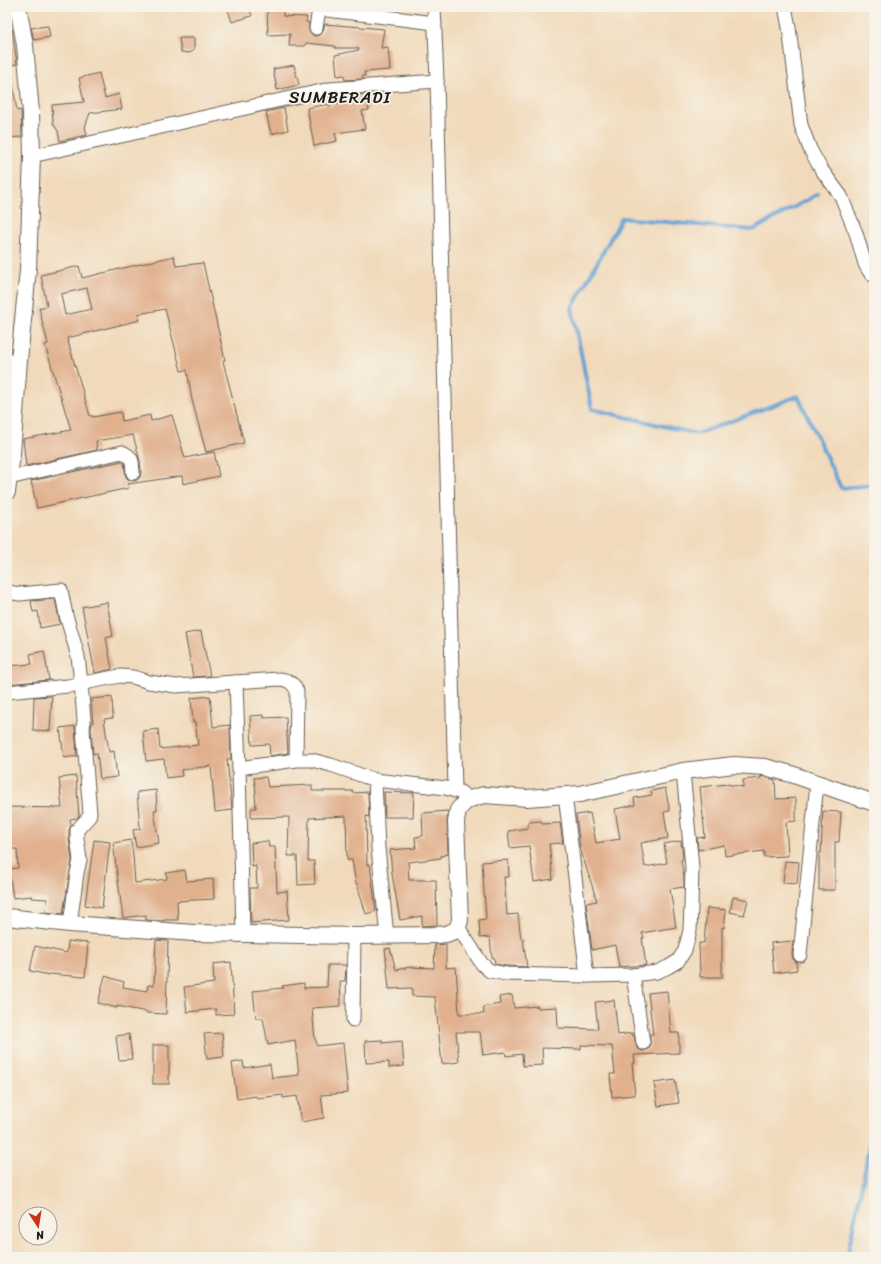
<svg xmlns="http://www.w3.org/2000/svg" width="881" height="1264" font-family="Sriracha,sans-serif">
  <rect width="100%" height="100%" fill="#f7f3e8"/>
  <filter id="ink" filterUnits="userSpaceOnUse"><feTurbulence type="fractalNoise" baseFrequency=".025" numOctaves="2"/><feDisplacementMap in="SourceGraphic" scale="8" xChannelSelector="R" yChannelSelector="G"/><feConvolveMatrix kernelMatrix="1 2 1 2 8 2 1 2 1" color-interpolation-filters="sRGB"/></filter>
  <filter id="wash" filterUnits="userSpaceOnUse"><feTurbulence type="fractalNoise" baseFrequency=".012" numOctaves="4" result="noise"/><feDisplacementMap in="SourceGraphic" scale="16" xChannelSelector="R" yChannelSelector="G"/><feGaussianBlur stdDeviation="0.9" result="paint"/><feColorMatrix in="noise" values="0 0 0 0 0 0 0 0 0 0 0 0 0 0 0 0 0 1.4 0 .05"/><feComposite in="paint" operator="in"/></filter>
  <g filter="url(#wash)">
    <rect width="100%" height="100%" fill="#f1dabb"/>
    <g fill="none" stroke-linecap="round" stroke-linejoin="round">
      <g stroke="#63a0d4" stroke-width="4">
        <path d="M818,194L753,230L622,218L572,308L592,409L697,434L798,396L841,488L874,485"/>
        <path d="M847,1257L874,1126"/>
      </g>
    </g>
    <g id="blocks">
      <g fill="#e1b18e" fill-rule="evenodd">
        <path d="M227,7H249L252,16L232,22Z"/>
        <path d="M267,7H283V16L307,17L306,22L309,23V31L314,36H318L322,33L325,24L384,29L381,48L388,47L390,70L364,72L365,76H362L363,79L345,80L344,75L337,76L335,55L359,50L358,48H335V46L306,43L305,46H289L290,34L268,35Z"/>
        <path d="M48,26L50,37L34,40L31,28Z"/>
        <path d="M7,29H12L17,64L7,66Z"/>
        <path d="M179,38H194V50L190,53L181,52Z"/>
        <path d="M294,65L299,85L277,90L273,69Z"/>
        <path d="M99,73L105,98L119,94L122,109L90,113L85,127L87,135L60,141L58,131L53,123L52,105L84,102L79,78Z"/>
        <path d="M13,86L17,111L21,110L22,137L7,138V87Z"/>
        <path d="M366,94L369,110L362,111L365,129L335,133L337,141L314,146L307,108L329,104V106L350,102L348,96Z"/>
        <path d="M284,108L288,130L271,134L266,112Z"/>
        <path d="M174,256L176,266L203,263L225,360L223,361L244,443L206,452L192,400L187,370L181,371L165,309L138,314L140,320L67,338L90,416H93V417L121,412L122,421L150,415L151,421L172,415L185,458L214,452L219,476L183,484L182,476L128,484L129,488L37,508L31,481L122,461L124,463L126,477L129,480L133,481L137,480L140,477L141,472L140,461L133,435L96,441L97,450L26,466L23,439L71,430L45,345L48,344L39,308L47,306L41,275L79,266L82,278ZM87,288L92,309L65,315L61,294Z"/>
        <path d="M55,599L60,624L40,628L38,611L33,612L31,601Z"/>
        <path d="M107,602L113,636L106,638L112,669L95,673L82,607Z"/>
        <path d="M201,631L210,676L193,677L185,634Z"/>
        <path d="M44,651L49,680L7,684V666L32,664L30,654Z"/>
        <path d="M52,696L50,731L33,730L34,697Z"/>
        <path d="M210,696L213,727L230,725L231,759H227L232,810L215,812L211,766L181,770L182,776L166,778L164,759L146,761L143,731L158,729L160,749L198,745L195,722L193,723L191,698Z"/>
        <path d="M112,697L113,718L104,719L109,752L114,751L117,777L100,779L97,753L93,754L91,729L92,723H93L91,699Z"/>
        <path d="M264,715V718L286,717L288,753L270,756L269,744L252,745L250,716Z"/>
        <path d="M75,726L77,756L64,758L60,728Z"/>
        <path d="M76,776L79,816L77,818L70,819L71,825L69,830V838L72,860L63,914L46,912L47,899L31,898L32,896L13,898L9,869L18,868L17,849H7V807L62,808L59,778Z"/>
        <path d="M761,776L775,780L776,799L796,798V821L786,822L788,856L764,857V851L725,856L724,845L698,850L697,838L705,837L700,787L727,784L743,787V780L761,778Z"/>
        <path d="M266,777L268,787L312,785V791H353V793L368,792L369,817L366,816L367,865L370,864L376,911L366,914L357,884H356L352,860H347L346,816L309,818L308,861H314L315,884L298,885L297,856H288L289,817L251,818V808H256L255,793H256L254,778Z"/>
        <path d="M665,788L670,811L664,812L668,838L641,843L645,867L667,863L664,844L681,841L683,859L681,860L684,878V887L670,889L676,927L642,933L644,938H642L646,965L619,967L615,945L592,950L586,903L597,901L580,848L576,815L590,813L596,843L620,839L615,809L635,805L634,798L652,795L651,791Z"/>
        <path d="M156,790L157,810H154L159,843L136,847L133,830L140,829L137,792Z"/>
        <path d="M384,792L414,793L413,817H385Z"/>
        <path d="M448,811L447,822L448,854L441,856V858L408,862L409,880H436L437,925L422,926V916L400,920L392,874L390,850L416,848L415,837L423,836L422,813Z"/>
        <path d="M823,811L841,812L839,842H835V890H819V853H821Z"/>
        <path d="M542,821V824L560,823L563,843L549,844L553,879L534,882L529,846L510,848L508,831L528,828V822Z"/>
        <path d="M94,840L110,842L102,908L85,905Z"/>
        <path d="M131,840L133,855L135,883L167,879L166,873L185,870L187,881L213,879L214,899L177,901L178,920H164V921L146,920V915L123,918L113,843Z"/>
        <path d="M268,841L269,847H275L277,892L287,891L289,920L251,923L250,888H257L256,866L252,867L251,843Z"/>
        <path d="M508,860L509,877H504L507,915L518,914L521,939H523L527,967L507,966L495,964L494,957L492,958L490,937L480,938L479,920L486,919L482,862Z"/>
        <path d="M785,861L799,862L797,884L783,883Z"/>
        <path d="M733,897L748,900L744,915L730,912Z"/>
        <path d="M707,908L726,910L724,928L722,927V977H700L699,943H704Z"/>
        <path d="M156,940L168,941L166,1014L147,1013V1012L117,1006V1008L98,1003L105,976L124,982L123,987L147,991L148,985H154Z"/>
        <path d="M68,941L88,943L85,977L49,974V975L30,971L35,946L67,953Z"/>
        <path d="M793,941L792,955L793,959L796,962L797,970L774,973L771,943Z"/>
        <path d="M446,944V968L456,967L459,1014H484L483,1007L500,1004L499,997L512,995L514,1008L538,1006V1008L557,1007L558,1028L598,1029L595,1002L614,1000L618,1035L632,1033V1035H634L637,1048L640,1050L644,1051L648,1049L650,1046V1034H653L648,993L667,991L671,1033H679V1053L634,1055L635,1063H632L635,1095L612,1097L610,1074H615L612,1046L581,1045V1049L542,1048L543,1065L523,1066L522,1054L506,1056L505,1052L483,1055L480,1032H456L459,1062L442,1064L435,997L412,996V988L389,989L385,949L390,948L396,970L410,967L434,968L435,945Z"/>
        <path d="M231,962L234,1014L216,1015V1009L187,1012L184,987L214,983L213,964Z"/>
        <path d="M328,965H346L345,981H340L341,1006L312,1008L315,1040H316L317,1046L343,1043L348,1093L321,1095L324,1118L301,1122L297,1096L283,1098V1095L257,1098L256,1096L237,1099L232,1063L243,1061L244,1068L270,1064L272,1078L299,1075L295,1040L268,1045L263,1018H256L253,991L283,988L282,986L304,983V988L327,987Z"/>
        <path d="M222,1033L224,1057L207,1059L204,1034Z"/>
        <path d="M129,1034L132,1059L119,1060L116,1036Z"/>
        <path d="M382,1040V1043L402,1041L404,1066L389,1068V1062L366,1063L365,1041Z"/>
        <rect x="153" y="1045" width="16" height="39"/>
        <path d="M675,1080L679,1103L658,1106L654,1083Z"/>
      </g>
    </g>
  </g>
  <g filter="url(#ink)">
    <use href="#blocks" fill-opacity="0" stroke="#675e54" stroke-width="1"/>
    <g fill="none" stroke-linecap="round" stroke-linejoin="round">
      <defs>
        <g id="minor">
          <path d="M434,7L437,81L455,790"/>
          <path d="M785,7L789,27L801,125L810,149L821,169L841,196L856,233L865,264L869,271L874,276"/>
          <path d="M319,9L435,23"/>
          <path d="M316,28L319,9L317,7"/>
          <path d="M32,156L330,89L437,81"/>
          <path d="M7,362L19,360"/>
          <path d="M9,478L122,452C134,457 132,462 133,473"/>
          <path d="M7,592L20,594L61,590L66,615L78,656L81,683L84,720L83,729L90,813L89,817L77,830V838L80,860L77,873L70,924"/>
          <path d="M236,682L239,768L296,760"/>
          <path d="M7,692L68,686L120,676L133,677L149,682L176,686L280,679C289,680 293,683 297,691L296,760H312L331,765L375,780L446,788L462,793"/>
          <path d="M239,768L243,934"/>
          <path d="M375,780L378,848L387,936"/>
          <path d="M565,795L587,976"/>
          <path d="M458,927L482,964L490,971L506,974L587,976L633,975L657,972L668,967L678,961L685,950L690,930L691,907L692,867L683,771"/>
          <path d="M800,955L817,783"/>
          <path d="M633,975L643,1043"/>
          <path d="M353,1020L354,936"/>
        </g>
        <g id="tertiary">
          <path d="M7,492L12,454L19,360L28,270L32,156L31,113L25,45L18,7"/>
          <path d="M7,917L70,924L194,933L354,936L437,935L446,934L454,931L458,927L460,920L456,822L458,810L464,803L470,799L484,795L527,798L580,794L683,771L734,765L765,767L791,774L874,803"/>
        </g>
      </defs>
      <use href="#minor" stroke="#675e54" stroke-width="15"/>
      <use href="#tertiary" stroke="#675e54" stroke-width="18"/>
      <use href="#minor" stroke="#fff" stroke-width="13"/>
      <use href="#tertiary" stroke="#fff" stroke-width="16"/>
    </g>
  </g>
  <g text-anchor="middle" stroke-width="3.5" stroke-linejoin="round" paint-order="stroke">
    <g font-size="17" letter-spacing="1" fill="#1c1c1c" stroke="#f7f3e8">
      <text x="340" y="103">SUMBERADI</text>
    </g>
  </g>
  <rect width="881" height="1264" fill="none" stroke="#f7f3e8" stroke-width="24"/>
  <g transform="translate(38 1226) rotate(168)"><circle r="19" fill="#f7f3e8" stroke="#9f9d96"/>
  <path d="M0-3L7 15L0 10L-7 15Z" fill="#c8321e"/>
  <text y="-6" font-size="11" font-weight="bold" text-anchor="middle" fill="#1c1c1c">N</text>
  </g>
</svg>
